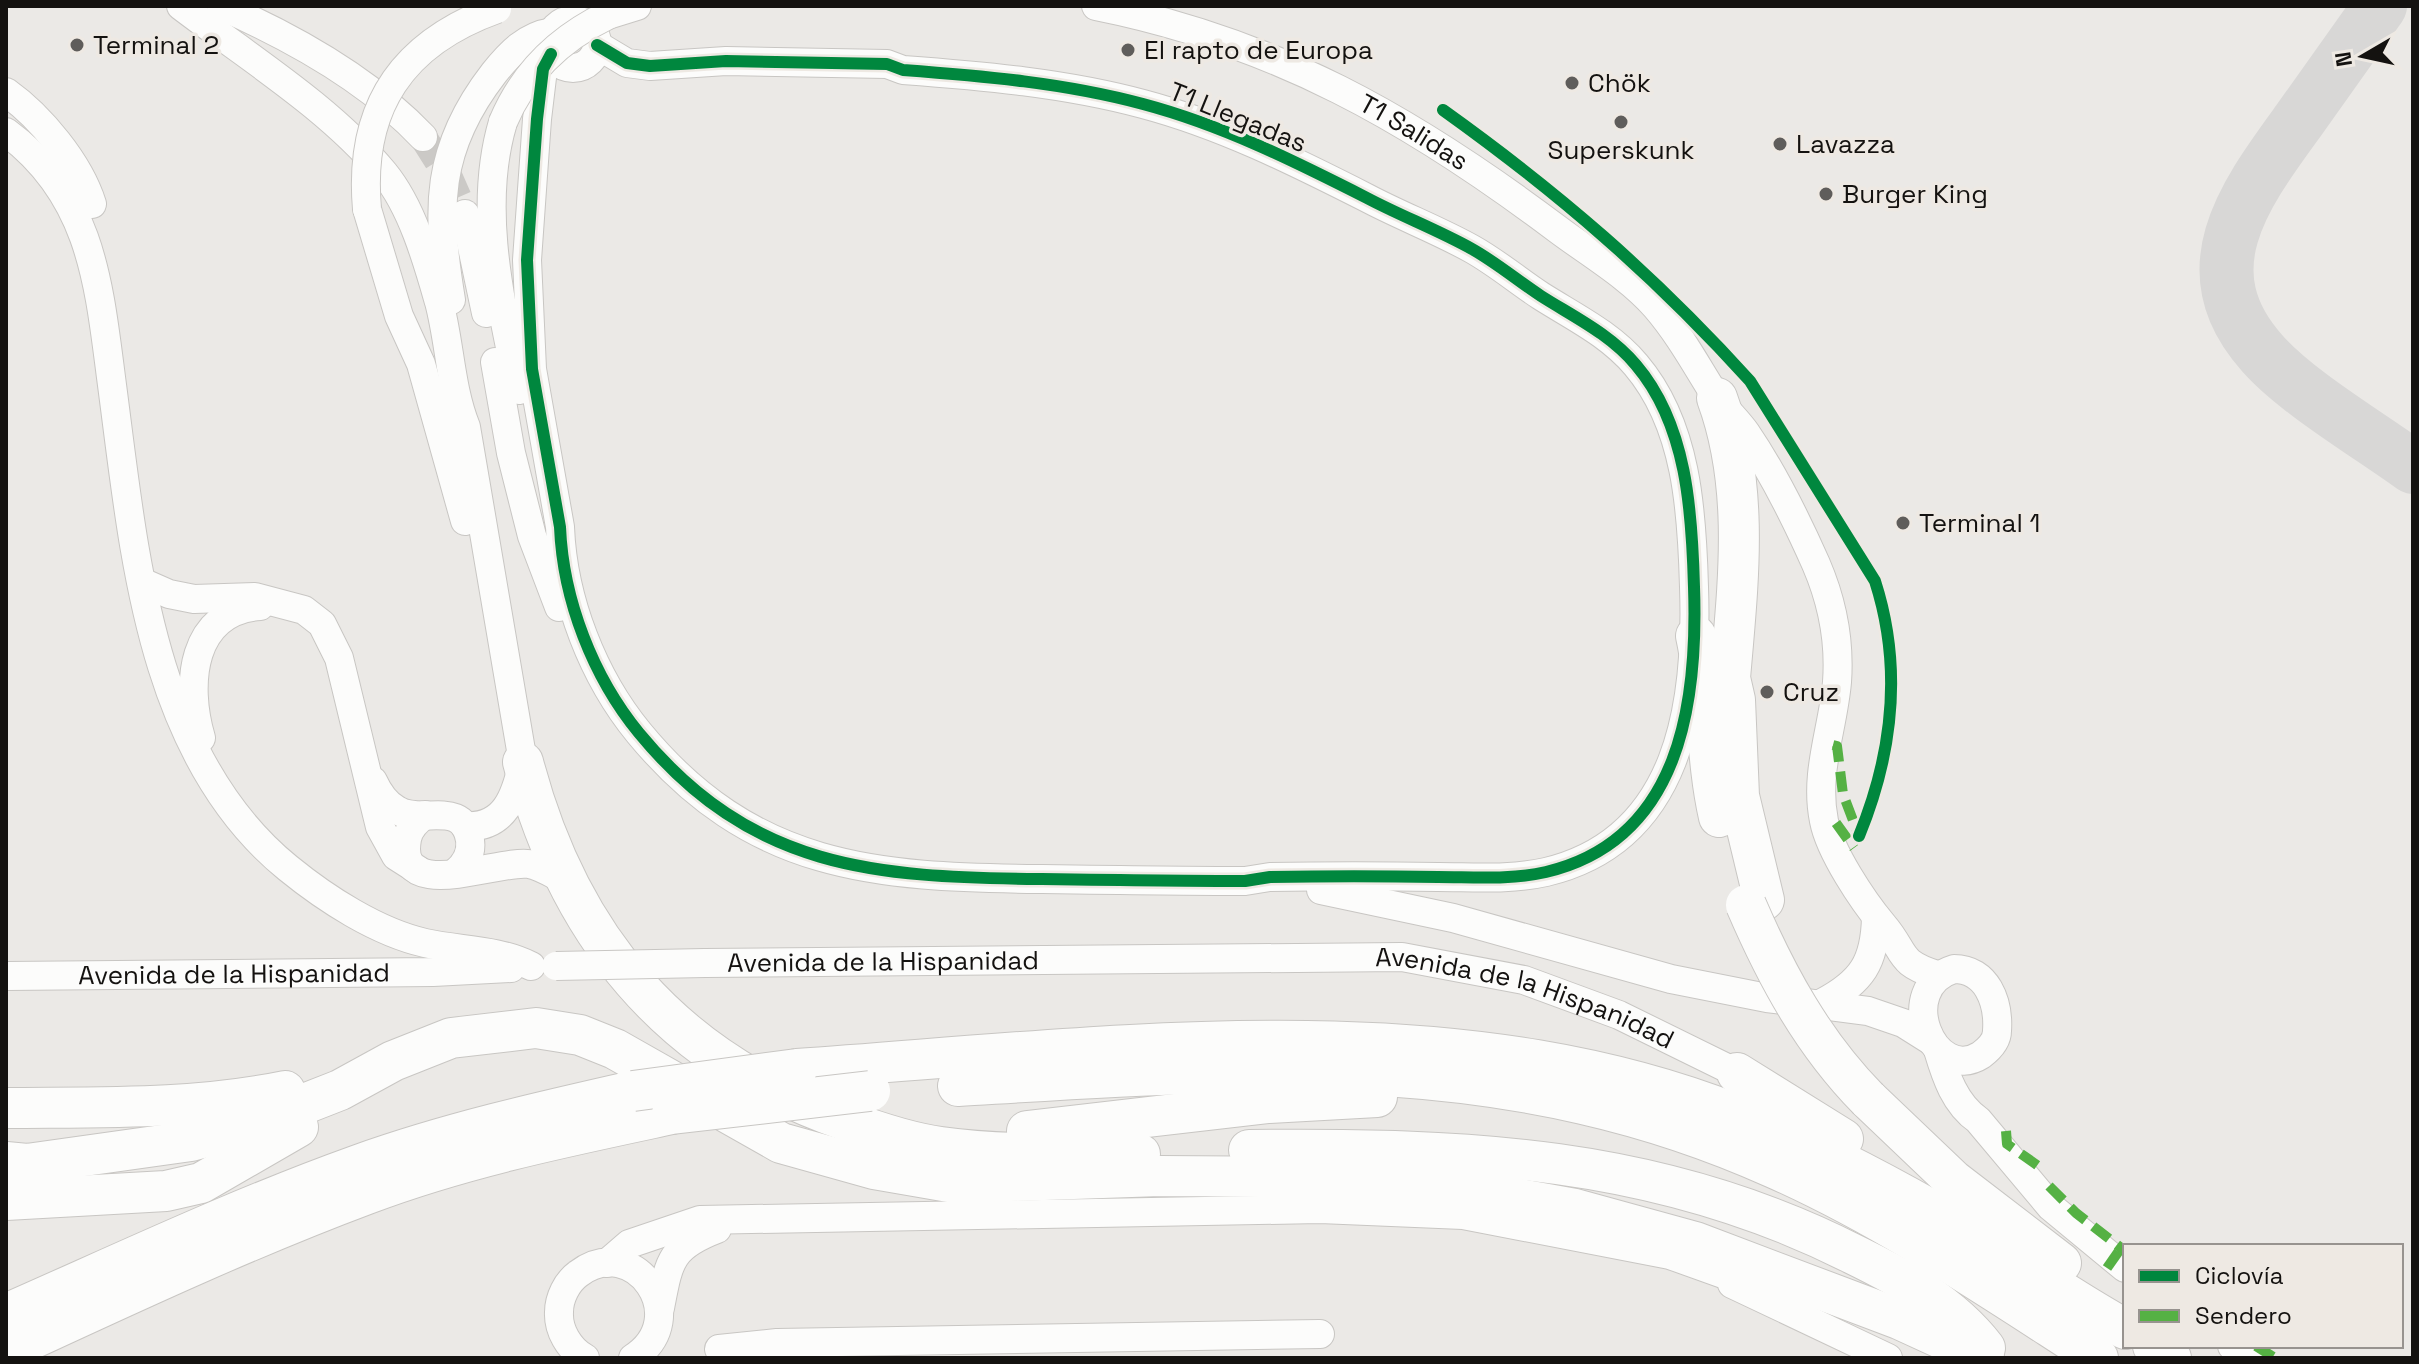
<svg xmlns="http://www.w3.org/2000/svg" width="2419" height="1364" font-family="'Space Grotesk',sans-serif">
  <rect width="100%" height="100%" fill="#ebe9e6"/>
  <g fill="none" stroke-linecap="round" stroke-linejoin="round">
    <path stroke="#d8d7d6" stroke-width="54" d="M2380,6C2353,44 2326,82 2299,120C2246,193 2187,269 2262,353C2296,392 2369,435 2413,467"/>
    <path stroke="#cbc9c6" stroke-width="28" stroke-dasharray="28 14" stroke-linecap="butt" d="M423,137L449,178L465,214"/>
    <defs>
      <g id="minor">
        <path d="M181,6C249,58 329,107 384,173C412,207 427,260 439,302C450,343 450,387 466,427L523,762C516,795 505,829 465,826"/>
        <path d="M221,6C294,38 368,79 423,137"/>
        <path id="s1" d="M1096,6C1276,42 1411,119 1556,228C1589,253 1629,276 1656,307C1680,335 1696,365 1715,395C1724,409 1737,420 1746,433C1774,474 1796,519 1816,564C1832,601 1840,641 1837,682C1833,729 1814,773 1824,821C1830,852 1863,901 1883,925C1907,953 1896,962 1937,975"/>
        <path d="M608,15L637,6"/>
        <circle cx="573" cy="44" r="24"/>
        <path d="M551,54L543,69L537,119L527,260L532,369L560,527C563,600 593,677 639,733C752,870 875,877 1039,879C1108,880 1176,881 1245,881L1270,877C1326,876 1382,876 1438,877C1474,877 1511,880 1546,872C1681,840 1698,702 1694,587C1692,511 1687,425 1636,365C1610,334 1574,317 1541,296C1518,281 1497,263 1472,249C1438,230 1401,216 1367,198C1294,161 1222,125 1143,104C1065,83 984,76 903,70L887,64L726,61L650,66L627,63L597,45"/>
        <path d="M6,92C41,117 79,163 92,204"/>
        <path d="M503,122C477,209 501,303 519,390"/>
        <path d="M6,132C93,196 99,286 112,385C134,551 149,755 288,868C326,899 377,932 425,943C462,951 497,949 531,966"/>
        <path d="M367,209L399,316L421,364L465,521"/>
        <path d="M465,214L486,313"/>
        <path d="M451,300C436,209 435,149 494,73C510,53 526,36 552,32"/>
        <path d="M495,362L511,453L532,536L559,607"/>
        <path d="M144,583L169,594L194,599L255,597L304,610L322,624L339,658L380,827L396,856L418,870"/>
        <path d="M201,738C185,684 191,611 260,606"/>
        <path d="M373,781C378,792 386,804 397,810C421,826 463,798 470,840C472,854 465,865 455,873"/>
        <path d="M425,815C416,821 409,828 407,839C395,905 499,859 529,864C540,866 553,874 563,879"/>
        <path d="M1321,890L1453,918L1671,979L1767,998L1868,1011L1903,1023L1930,1040"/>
        <path id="s2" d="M705,963L1402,957L1524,980L1619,1015L1737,1073"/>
        <path d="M1954,969C1987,969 1999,1002 1997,1031C1997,1041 1989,1049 1981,1055C1934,1085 1893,988 1954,969Z"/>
        <path id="s3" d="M6,976L433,972L511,968"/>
        <path d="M1822,1003C1862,982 1875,962 1876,917"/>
        <path d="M1938,1050C1946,1077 1955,1104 1978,1120L2051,1207L2125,1268"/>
        <path d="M607,1263L629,1244L700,1220L1320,1209L1463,1215L1670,1255L1754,1285"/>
        <path d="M1732,1284L1888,1358"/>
        <path d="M660,1308C669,1261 670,1247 717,1229"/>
        <path d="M2232,1346L2250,1358"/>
        <path d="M719,1349L777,1343L1320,1334"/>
        <path d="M585,1358C569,1349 558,1330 559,1312C559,1298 567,1282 578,1274C634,1231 695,1318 633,1358"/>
      </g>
      <g id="highway">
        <path d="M1717,398C1750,488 1738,584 1730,678L1735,700L1739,796L1764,900"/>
        <path d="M1696,636C1709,694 1705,756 1719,817"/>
        <path d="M523,762C569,938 672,1061 847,1121C877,1132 910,1143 941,1147C1006,1156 1074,1153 1140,1154"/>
        <path d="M797,1069C1101,1048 1443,1000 1733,1113C1811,1144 1887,1184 1959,1226C2015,1259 2068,1298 2125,1329"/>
        <path d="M1737,1073L1843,1139"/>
        <path d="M958,1086C1243,1069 1505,1047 1774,1168C1889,1219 1992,1290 2098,1358"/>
        <path d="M1868,1099L1953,1180L2061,1263"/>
        <path d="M6,1108C99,1107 193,1110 285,1091"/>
        <path d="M1027,1131L1269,1103L1377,1097"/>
        <path d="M1249,1150C1463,1148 1658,1155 1853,1254C1902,1278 1951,1304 1985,1348"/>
        <path d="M6,1162L27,1164L191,1141L253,1124L340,1090L393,1061L451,1038L536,1028L580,1035L615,1049L781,1143L874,1169L955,1183L1160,1176L1292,1177L1411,1183L1486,1193L1575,1209L1695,1242L1899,1319L1984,1358"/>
        <path d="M6,1200L166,1191L201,1183L298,1127"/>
        <path d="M6,1314C122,1263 238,1208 358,1165C447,1133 540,1112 633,1091"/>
        <path d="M2153,1346L2171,1358"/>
        <path d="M6,1351C125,1296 244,1240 367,1194C465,1157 569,1136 672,1114"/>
      </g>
    </defs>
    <use href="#minor" stroke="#c8c6c3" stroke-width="30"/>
    <use href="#highway" stroke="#c8c6c3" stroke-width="42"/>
    <use href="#minor" stroke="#fcfcfb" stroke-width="28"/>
    <use href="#highway" stroke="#fcfcfb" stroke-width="40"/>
    <defs>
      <g id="minor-bridge">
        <path d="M503,122C524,72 560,38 608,15"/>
        <path d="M367,209C358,107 402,43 497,9"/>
        <path d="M556,966L705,963"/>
      </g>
      <g id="highway-bridge">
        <path d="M1746,905C1777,977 1813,1043 1868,1099"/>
        <path d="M633,1091L797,1069"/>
        <path d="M672,1114L870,1091"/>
      </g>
    </defs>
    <use href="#minor-bridge" stroke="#c8c6c3" stroke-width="30" stroke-linecap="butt"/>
    <use href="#highway-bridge" stroke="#c8c6c3" stroke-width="42" stroke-linecap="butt"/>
    <use href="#minor-bridge" stroke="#fcfcfb" stroke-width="28"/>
    <use href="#highway-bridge" stroke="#fcfcfb" stroke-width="40"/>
    <g stroke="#55b144" stroke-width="10" stroke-dasharray="20 10" stroke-linecap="butt">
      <path d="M1833,745L1837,746L1843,794L1859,836"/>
      <path d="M1836,823L1854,848"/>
      <path d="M2006,1131L2007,1144L2044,1170"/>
      <path d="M2049,1186L2076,1213L2125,1251"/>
      <path d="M2107,1268L2121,1248"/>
      <path d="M2256,1346L2275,1358"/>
    </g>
    <defs>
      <g id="cycleway">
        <path d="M551,54L543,69L537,119L527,260L532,369L560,527C563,600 593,677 639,733C752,870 875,877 1039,879C1108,880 1176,881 1245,881L1270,877C1326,876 1382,876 1438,877C1474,877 1511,880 1546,872C1681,840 1698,702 1694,587C1692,511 1687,425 1636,365C1610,334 1574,317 1541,296C1518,281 1497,263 1472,249C1438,230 1401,216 1367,198C1294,161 1222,125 1143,104C1065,83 984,76 903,70L887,64L726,61L650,66L627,63L597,45"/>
        <path d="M1443,110C1559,193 1654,275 1750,381L1875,581C1903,668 1893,753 1859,836"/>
      </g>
    </defs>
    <use href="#cycleway" stroke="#eee9e3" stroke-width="17"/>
    <use href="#cycleway" stroke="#00873e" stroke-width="12"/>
  </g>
  <g fill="#5f5d5b" stroke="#eee9e3" stroke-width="3">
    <circle cx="77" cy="45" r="8"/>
    <circle cx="1128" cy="50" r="8"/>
    <circle cx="1572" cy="83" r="8"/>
    <circle cx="1621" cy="122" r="8"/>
    <circle cx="1780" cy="144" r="8"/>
    <circle cx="1826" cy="194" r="8"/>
    <circle cx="1903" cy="523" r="8"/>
    <circle cx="1767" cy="692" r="8"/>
  </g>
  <g text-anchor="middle" stroke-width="7" stroke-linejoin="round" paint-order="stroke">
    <g font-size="26" fill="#141210" stroke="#eee9e3" text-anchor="start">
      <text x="93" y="54">Terminal 2</text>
      <text x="1144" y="59">El rapto de Europa</text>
      <text x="1588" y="92">Chök</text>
      <text x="1796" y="153">Lavazza</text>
      <text x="1621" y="159" text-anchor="middle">Superskunk</text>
      <text x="1842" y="203">Burger King</text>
      <text x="1919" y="532">Terminal 1</text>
      <text x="1783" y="701">Cruz</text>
    </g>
    <g font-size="26" fill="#141210" stroke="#eee9e3">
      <text transform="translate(1238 117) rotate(22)" y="9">T1 Llegadas</text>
      <text dy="9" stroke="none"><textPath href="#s1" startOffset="344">T1 Salidas</textPath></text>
      <text dy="9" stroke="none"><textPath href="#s2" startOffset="178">Avenida de la Hispanidad</textPath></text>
      <text dy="9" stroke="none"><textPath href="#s3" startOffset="228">Avenida de la Hispanidad</textPath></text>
      <text dy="9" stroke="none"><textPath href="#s2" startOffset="826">Avenida de la Hispanidad</textPath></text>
    </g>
  </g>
  <rect width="2419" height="1364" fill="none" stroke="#141210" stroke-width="16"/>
  <rect x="2123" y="1244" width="280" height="104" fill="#eee9e3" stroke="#97938f" stroke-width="2"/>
  <rect x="2139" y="1270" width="40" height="12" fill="#00873e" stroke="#97938f" stroke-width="2"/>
  <text x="2195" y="1284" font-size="24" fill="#141210">Ciclovía</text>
  <rect x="2139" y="1310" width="40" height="12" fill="#55b144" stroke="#97938f" stroke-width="2"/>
  <text x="2195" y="1324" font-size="24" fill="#141210">Sendero</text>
  <g transform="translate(2363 56) rotate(261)" stroke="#eee9e3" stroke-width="6" paint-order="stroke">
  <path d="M0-6L14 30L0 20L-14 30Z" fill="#141210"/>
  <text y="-12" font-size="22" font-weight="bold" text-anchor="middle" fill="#141210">N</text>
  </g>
</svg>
